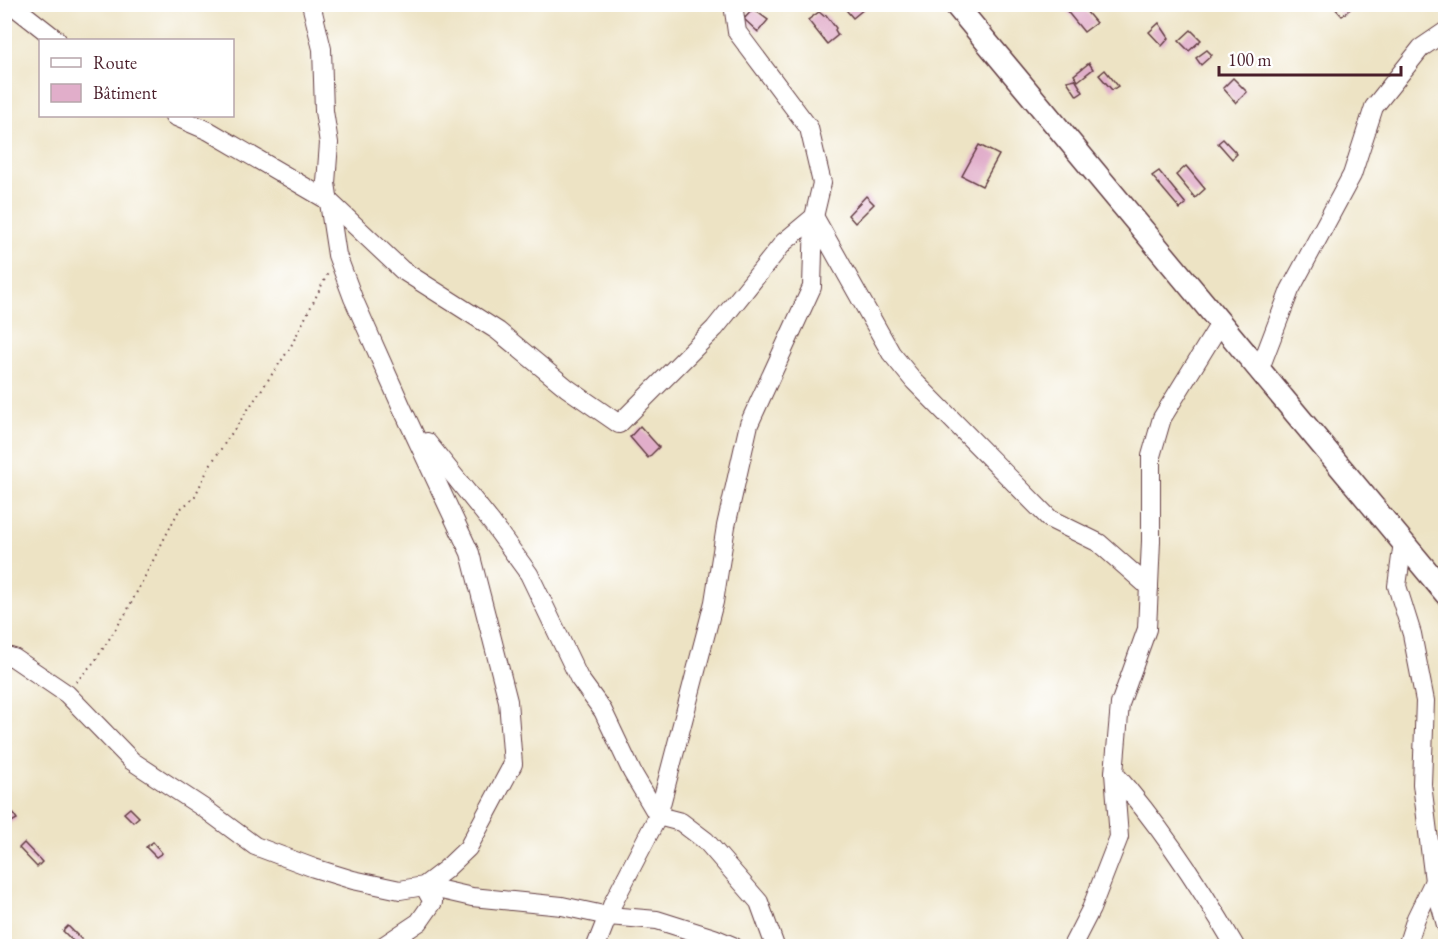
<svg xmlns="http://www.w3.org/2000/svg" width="1450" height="951" font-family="'EB Garamond',serif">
  <rect width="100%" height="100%" fill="#fff"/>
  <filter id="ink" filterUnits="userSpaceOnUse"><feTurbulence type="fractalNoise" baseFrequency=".0167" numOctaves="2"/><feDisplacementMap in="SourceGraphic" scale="12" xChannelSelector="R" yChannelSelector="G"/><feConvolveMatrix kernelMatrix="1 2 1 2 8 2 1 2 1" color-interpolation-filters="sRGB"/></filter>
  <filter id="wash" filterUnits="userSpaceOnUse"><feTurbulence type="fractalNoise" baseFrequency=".008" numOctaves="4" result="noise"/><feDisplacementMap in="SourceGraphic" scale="24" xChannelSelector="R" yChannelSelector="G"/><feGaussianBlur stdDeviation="1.35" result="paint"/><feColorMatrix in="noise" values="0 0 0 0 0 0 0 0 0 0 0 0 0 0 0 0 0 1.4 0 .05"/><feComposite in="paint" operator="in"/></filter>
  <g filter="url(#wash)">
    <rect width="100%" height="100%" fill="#ede3c4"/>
    <g id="blocks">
      <g fill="#e1aeca">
        <path d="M841,4H863L865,8L853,18Z"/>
        <path d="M1061,4H1080L1096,23L1084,32Z"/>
        <path d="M1336,4H1356L1342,16L1333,6Z"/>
        <path d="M753,9L768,20L758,32L744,19Z"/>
        <path d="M819,12L824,16L826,15L836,28L835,30L838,35L827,44L808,20Z"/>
        <path d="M1159,23L1169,38L1162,46L1149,32Z"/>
        <path d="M1191,30L1201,40L1189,51L1179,41Z"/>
        <path d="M1207,50L1212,55L1201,65L1196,58Z"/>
        <path d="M1089,63L1093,69L1078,81L1074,75Z"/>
        <path d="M1105,70L1118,86L1112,90L1099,75Z"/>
        <path d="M1233,78L1247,92L1236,103L1223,88Z"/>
        <path d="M1075,79L1083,92L1077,96L1067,81Z"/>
        <path d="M1223,139L1237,154L1232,159L1218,143Z"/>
        <path d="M979,145L999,155L982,186L962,176Z"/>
        <path d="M1186,166L1205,189L1195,198L1176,175Z"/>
        <path d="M1159,171L1186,204L1180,209L1152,176Z"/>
        <path d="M866,196L874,204L855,223L848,215Z"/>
        <path d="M640,426L659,447L648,458L630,437Z"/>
        <path d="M130,808L139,817L133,822L124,813Z"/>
        <path d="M11,810L17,819L8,824L4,814Z"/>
        <path d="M153,842L162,853L156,857L146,847Z"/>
        <path d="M24,843L42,862L37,867L19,848Z"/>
        <path d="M68,926L83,941L78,946L63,931Z"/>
      </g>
    </g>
  </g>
  <g filter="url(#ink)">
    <use href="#blocks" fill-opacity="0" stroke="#623c42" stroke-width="1.5"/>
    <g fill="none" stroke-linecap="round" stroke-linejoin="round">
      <defs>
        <g id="minor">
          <path d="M11,4L57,40"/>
          <path d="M174,116L209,131L329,201L402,270L498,331L567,388L619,424L715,328L784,242L814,217L822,183L809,128L737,32L733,4"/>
          <path d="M815,218L891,353L914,381L1050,519L1099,543L1149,587"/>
          <path d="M1259,371L1290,290L1352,175L1374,107L1421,48L1446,31"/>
          <path d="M427,442L492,523L529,574L579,678L603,711L632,772L658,816L681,822L706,841L759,902L775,946"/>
          <path d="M1403,542L1397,586L1412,634L1425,701L1422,784L1434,881L1446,925"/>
          <path d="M4,655L14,658L67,694L132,761L205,809L255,846L314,868L353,880L400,890L424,886L445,870L468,848L513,764L508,701L470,553L403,410L353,298L337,255L326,183L329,143L324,111L322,49L311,4"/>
          <path d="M1114,773C1161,826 1200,886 1235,946"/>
          <path d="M424,886L472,897L562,906L608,916L657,920L714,938L733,946"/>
          <path d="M383,946L419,922L433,902L424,886"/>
          <path d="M596,946L613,903L658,816L714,602L726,526L749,424L812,287L814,217"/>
          <path d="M1072,946L1091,909L1119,837L1114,773L1120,704L1147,629L1151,541V456L1162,418L1221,322"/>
          <path d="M1407,946L1416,918L1434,881"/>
        </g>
        <path id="major" d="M955,4L1446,594"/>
      </defs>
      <use href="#minor" stroke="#623c42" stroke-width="20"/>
      <use href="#major" stroke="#623c42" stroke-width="25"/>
      <path stroke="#623c42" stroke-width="2" stroke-dasharray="1.5 4.5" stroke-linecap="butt" d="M76,682L95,661L126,613L179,510L194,498L210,465L290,348L328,273"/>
      <use href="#minor" stroke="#fff" stroke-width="18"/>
      <use href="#major" stroke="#fff" stroke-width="22"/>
    </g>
  </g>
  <rect width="1450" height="951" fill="none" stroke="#fff" stroke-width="24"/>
  <rect x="39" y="39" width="195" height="78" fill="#ffffff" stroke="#b7a5aa" stroke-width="1.5"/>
  <rect x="51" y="58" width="30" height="9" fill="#ffffff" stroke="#b7a5aa" stroke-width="1.5"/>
  <text x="93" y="69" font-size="18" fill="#4a1f2b">Route</text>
  <rect x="51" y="84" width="30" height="18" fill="#e1aeca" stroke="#b7a5aa" stroke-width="1.5"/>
  <text x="93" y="99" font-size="18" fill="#4a1f2b">Bâtiment</text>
  <path d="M1219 66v9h182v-9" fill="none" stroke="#4a1f2b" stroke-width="3"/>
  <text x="1228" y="66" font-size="18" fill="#4a1f2b" stroke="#ffffff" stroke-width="4.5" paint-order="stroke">100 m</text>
</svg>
